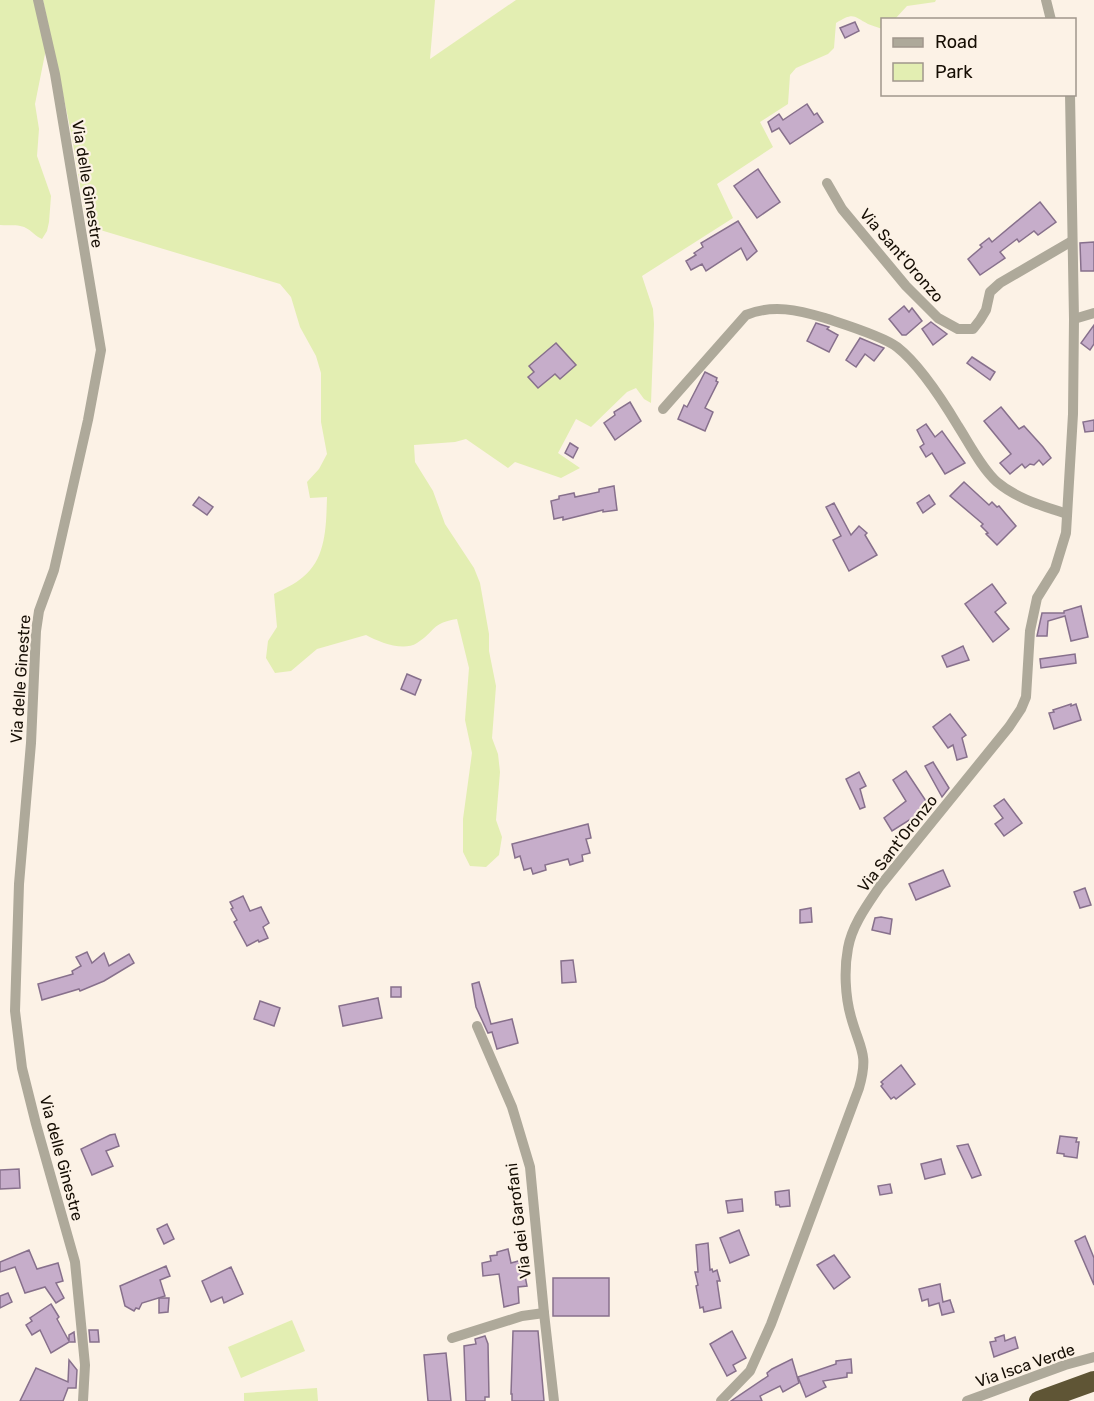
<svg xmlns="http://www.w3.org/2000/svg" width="1094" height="1401" font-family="Rubik,sans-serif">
  <rect width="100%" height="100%" fill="#fcf2e6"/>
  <g fill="#e3eeb2">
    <path d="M0,0H34L46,49L35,104L39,129L37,156L51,196L49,222L47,231L42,239C35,236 32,231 26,228C19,224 8,226 0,225Z"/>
    <path d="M43,0H435L430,59L516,0H936L935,2L907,6L895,19L882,20V29C878,27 872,26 868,24C853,16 854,12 836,23L834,48L828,54L796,68L790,75L788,104L760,122L773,147L717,184L733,218L642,276L653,309L654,324L651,403L644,399L636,388L627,392L591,427L576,419L558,453L580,468L561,478L515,462L508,468L466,439L455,442L414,445L415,462L433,491L445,524L474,568L480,583L489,634V651L496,686L492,738L498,754L500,772L496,820L502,837L499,855L486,867L470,866L463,852V819L472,753L465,720L469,668L457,619C431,623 436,631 417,643C403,652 379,642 366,635L317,649L291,671L275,673L266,658L268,641L277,627L274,594C284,589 295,584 303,577C327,558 326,524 327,497L310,498L307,482L319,469L327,454L321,422V373L316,356L300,327L291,297L280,284L87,226L71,132Z"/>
    <path d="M292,1320L305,1351L241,1378L228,1347Z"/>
    <path d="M317,1388L318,1401H244V1393Z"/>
  </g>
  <g fill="#c6adca" stroke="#87708c" stroke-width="1.5">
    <path d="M855,22L859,31L845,38L840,28Z"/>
    <path d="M807,104L814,115L817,113L823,122L790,144L779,128L772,132L768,122L779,114L783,120Z"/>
    <path d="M758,169L780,202L757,218L734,186Z"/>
    <path d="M1040,202L1056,222L1038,235L1034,231L1019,242L1017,239L1000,252L1005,258L980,275L968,259L982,247L980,245L989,238L992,242Z"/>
    <path d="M738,221L757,251L747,260L741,248L706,271L702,264L691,270L686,261L696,255L694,253L703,247L701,243Z"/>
    <path d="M1094,242V271H1081L1080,243Z"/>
    <path d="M904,306L909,312L912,308L922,321L906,335H902L889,319Z"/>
    <path d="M931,322L947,334L933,345L922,329Z"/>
    <path d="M816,323L829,327L827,329L838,335L829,352L807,341Z"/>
    <path d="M1094,325V344L1090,350L1081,343Z"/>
    <path d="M860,338L884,348L874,361L865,354L856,367L846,360Z"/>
    <path d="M556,343L576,365L560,379L555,374L538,388L528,377L534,372L529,366Z"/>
    <path d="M972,357L995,372L990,380L967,363Z"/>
    <path d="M705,372L717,378L716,381L718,382L705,408L713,412L705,431L678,419L684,405L687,407Z"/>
    <path d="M630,402L641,421L615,440L604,423L615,415L614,412Z"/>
    <path d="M1001,407L1019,429L1024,426L1043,447L1051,458L1043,465L1039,460L1034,465L1030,464L1025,468L1022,464L1010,474L1000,463L1011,454L984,421Z"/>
    <path d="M1094,420V431L1085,432L1083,422Z"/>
    <path d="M926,424L935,437L942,431L965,463L945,474L932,453L926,457L920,447L924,444L917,430Z"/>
    <path d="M570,443L578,448L573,458L565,453Z"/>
    <path d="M964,482L989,505L992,502L997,507L999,506L1016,526L997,545L986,534L988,533L981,526L983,524L950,496Z"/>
    <path d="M614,486L617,510L603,512V510L563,520V517L554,519L551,501L559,499V496L574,493L575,497L599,492V489Z"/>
    <path d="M929,495L935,504L923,513L917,503Z"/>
    <path d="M199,497L213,507L207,515L193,505Z"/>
    <path d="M834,503L851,535L859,526L867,533L865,535L877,555L849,571L833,540L841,536L826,507Z"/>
    <path d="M992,584L1006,603L995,612L1009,629L993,642L965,604Z"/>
    <path d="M1081,606L1088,637L1071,641L1065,616L1048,621L1047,636H1037L1042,613H1064V611Z"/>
    <path d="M963,646L969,660L947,667L942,656Z"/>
    <path d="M1075,654L1076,663L1041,668L1040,659Z"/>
    <path d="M407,674L421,680L415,695L401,689Z"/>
    <path d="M1071,704V706L1076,704L1081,720L1054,729L1049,713L1054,712L1053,710Z"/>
    <path d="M950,714L966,735L962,738L967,757L957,760L953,745L948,748L933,727Z"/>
    <path d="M933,762L949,788L942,797L925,766Z"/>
    <path d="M906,771L930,807L892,831L884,818L906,801L893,780Z"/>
    <path d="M859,772L866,786L860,789L865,807L860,809L846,779Z"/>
    <path d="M1004,799L1022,823L1004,836L995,824L1003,818L994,806Z"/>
    <path d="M588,824L591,838L586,839L590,853L582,855L583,861L570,865L568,859L545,865L546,870L533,874L531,868L524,870L520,856L515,858L512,844Z"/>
    <path d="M943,870L950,886L916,900L909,884Z"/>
    <path d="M1085,888L1091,905L1080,908L1074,892Z"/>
    <path d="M243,896L250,911L261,907L269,923L263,927L268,938L259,942L258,940L247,946L234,922L237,920L231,909L233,908L230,902Z"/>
    <path d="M811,908L812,922L800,923V910Z"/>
    <path d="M881,917L892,919L890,934L872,930L875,918Z"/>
    <path d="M87,952L92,963L104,953L109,966L129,954L134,963L104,981L80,991L79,989L42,1000L38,984L73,974L72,971L81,966L76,957Z"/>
    <path d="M573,960L576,982L562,983L561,961Z"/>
    <path d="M479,982L491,1024L512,1019L518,1043L497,1049L492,1032L488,1033L476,1007L472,984Z"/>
    <rect x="391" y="987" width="10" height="10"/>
    <path d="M378,998L382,1018L343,1026L339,1006Z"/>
    <path d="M260,1001L280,1008L274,1026L254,1019Z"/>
    <path d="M901,1065L915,1084L896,1099L894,1097L891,1099L881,1086L883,1084L881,1082Z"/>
    <path d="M115,1134L119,1146L106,1151L113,1166L92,1175L81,1149L110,1135Z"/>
    <path d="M1060,1136L1077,1138L1076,1142H1079L1077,1158L1064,1156V1154L1057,1153Z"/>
    <path d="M968,1144L981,1175L972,1178L957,1146Z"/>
    <path d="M941,1159L945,1174L925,1179L921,1164Z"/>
    <path d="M19,1169L20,1188L0,1189V1170Z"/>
    <path d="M890,1184L892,1193L880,1195L878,1186Z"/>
    <path d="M789,1190L790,1206L780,1207L779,1205H776L775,1192Z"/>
    <path d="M742,1199L743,1211L728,1213L726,1201Z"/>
    <path d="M167,1224L174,1239L164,1244L157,1229Z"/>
    <path d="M739,1230L749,1255L730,1263L720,1238Z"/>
    <path d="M1085,1236L1094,1258V1285L1075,1241Z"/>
    <path d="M708,1243L710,1270L712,1269L713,1272L717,1270L720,1281H717L721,1308L704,1312L703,1307L700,1308L696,1286L698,1285L695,1272H698L696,1245Z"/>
    <path d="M508,1249L511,1263L522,1260L527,1286L518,1287L519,1303L504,1307L499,1274L483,1276L482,1263L491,1261L490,1256L497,1255V1252Z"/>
    <path d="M29,1250L37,1269L58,1263L63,1281L56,1283L64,1298L56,1303L45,1287L25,1293L15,1267L0,1272V1262Z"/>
    <path d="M834,1255L850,1277L834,1289L817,1265Z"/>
    <path d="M166,1266L170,1276L160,1280L165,1296L142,1303L139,1309L136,1308L134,1311L125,1306L120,1286Z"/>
    <path d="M231,1267L243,1294L224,1303L222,1297L211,1302L202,1281Z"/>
    <rect x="553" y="1278" width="56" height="38"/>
    <path d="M940,1284L943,1302L950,1300L954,1312L942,1315L939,1303L929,1306L928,1299L922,1301L919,1289Z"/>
    <path d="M8,1293L12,1302L0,1308V1296Z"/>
    <path d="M159,1298H169L168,1312L159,1313Z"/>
    <path d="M51,1304L59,1317L57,1319L69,1341V1335L74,1332L75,1342H69L51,1353L40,1330L32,1335L26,1325L32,1321L30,1318Z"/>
    <path d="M89,1330H98L99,1342H90Z"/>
    <path d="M513,1331H538L544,1401H512V1394H511Z"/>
    <path d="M732,1331L746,1358L733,1365L736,1371L727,1376L710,1344Z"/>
    <path d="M1004,1335L1005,1341L1015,1337L1018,1348L994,1357L990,1342L996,1341L995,1338Z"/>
    <path d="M485,1336L488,1344L489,1397H485V1401H466L464,1346L476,1344L475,1339Z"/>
    <path d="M446,1353L451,1401H428L424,1355Z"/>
    <path d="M792,1359L799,1383L783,1392L780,1386L760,1396L762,1401H731L768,1376L767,1373L772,1369Z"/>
    <path d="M851,1359L852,1373H847V1377L823,1381L826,1387L806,1397L798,1377L836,1364V1361Z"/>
    <path d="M69,1360L77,1370L76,1388H68L63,1401H20L36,1368L68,1382Z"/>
  </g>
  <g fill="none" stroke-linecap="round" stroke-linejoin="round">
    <g stroke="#aea99a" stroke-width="10">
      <path d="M38,0L55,74L101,350L88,420L54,570L39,611L36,631L31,743L19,884L15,1011L22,1068L36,1124L75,1262L85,1365L83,1401"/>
      <path d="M1046,0L1051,20"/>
      <path d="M827,183L842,209L906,286L938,318L958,329H973L980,320L986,310L990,292L1000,283L1072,241"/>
      <path d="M1074,319L1094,313"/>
      <path d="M663,409L746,315C773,304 798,310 825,318C843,324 883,336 897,347C920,365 943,401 958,426C969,443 982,469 997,482C1017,499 1043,506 1067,514"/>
      <path d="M477,1026L512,1107L530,1167L544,1313"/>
      <path d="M452,1338L522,1316L544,1313L554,1401"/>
      <path d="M721,1401L750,1371L771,1324L859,1088C869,1053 860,1050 851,1017C845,996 844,969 848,948C852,925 868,904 880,886L1009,727L1021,709L1026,697L1030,631L1037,598L1055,569L1066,533L1073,414L1074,319L1070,94"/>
      <path d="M967,1401L1065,1365L1094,1357"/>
    </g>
    <path stroke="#5f5535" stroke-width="20" d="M1039,1401L1094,1381"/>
  </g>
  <g text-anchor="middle" stroke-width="4.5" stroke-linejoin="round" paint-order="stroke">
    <g font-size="16" fill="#160e04" stroke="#fcf2e6">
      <text transform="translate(88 184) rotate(81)" y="6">Via delle Ginestre</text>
      <text transform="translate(902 255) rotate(49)" y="6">Via Sant'Oronzo</text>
      <text transform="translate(20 679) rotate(-86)" y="6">Via delle Ginestre</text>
      <text transform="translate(897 843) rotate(-52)" y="6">Via Sant'Oronzo</text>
      <text transform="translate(62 1158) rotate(75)" y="6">Via delle Ginestre</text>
      <text transform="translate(518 1221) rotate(-97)" y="6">Via dei Garofani</text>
      <text transform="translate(1025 1365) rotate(-19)" y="6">Via Isca Verde</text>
    </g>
  </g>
  <rect x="881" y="18" width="195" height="78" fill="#fcf2e6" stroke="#a0978c" stroke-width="1.5"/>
  <rect x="893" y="38" width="30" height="9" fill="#aea99a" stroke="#a0978c" stroke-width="1.5"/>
  <text x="935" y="48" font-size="18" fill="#160e04">Road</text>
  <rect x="893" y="63" width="30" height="18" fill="#e3eeb2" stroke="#a0978c" stroke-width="1.5"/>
  <text x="935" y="78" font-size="18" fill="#160e04">Park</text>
</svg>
